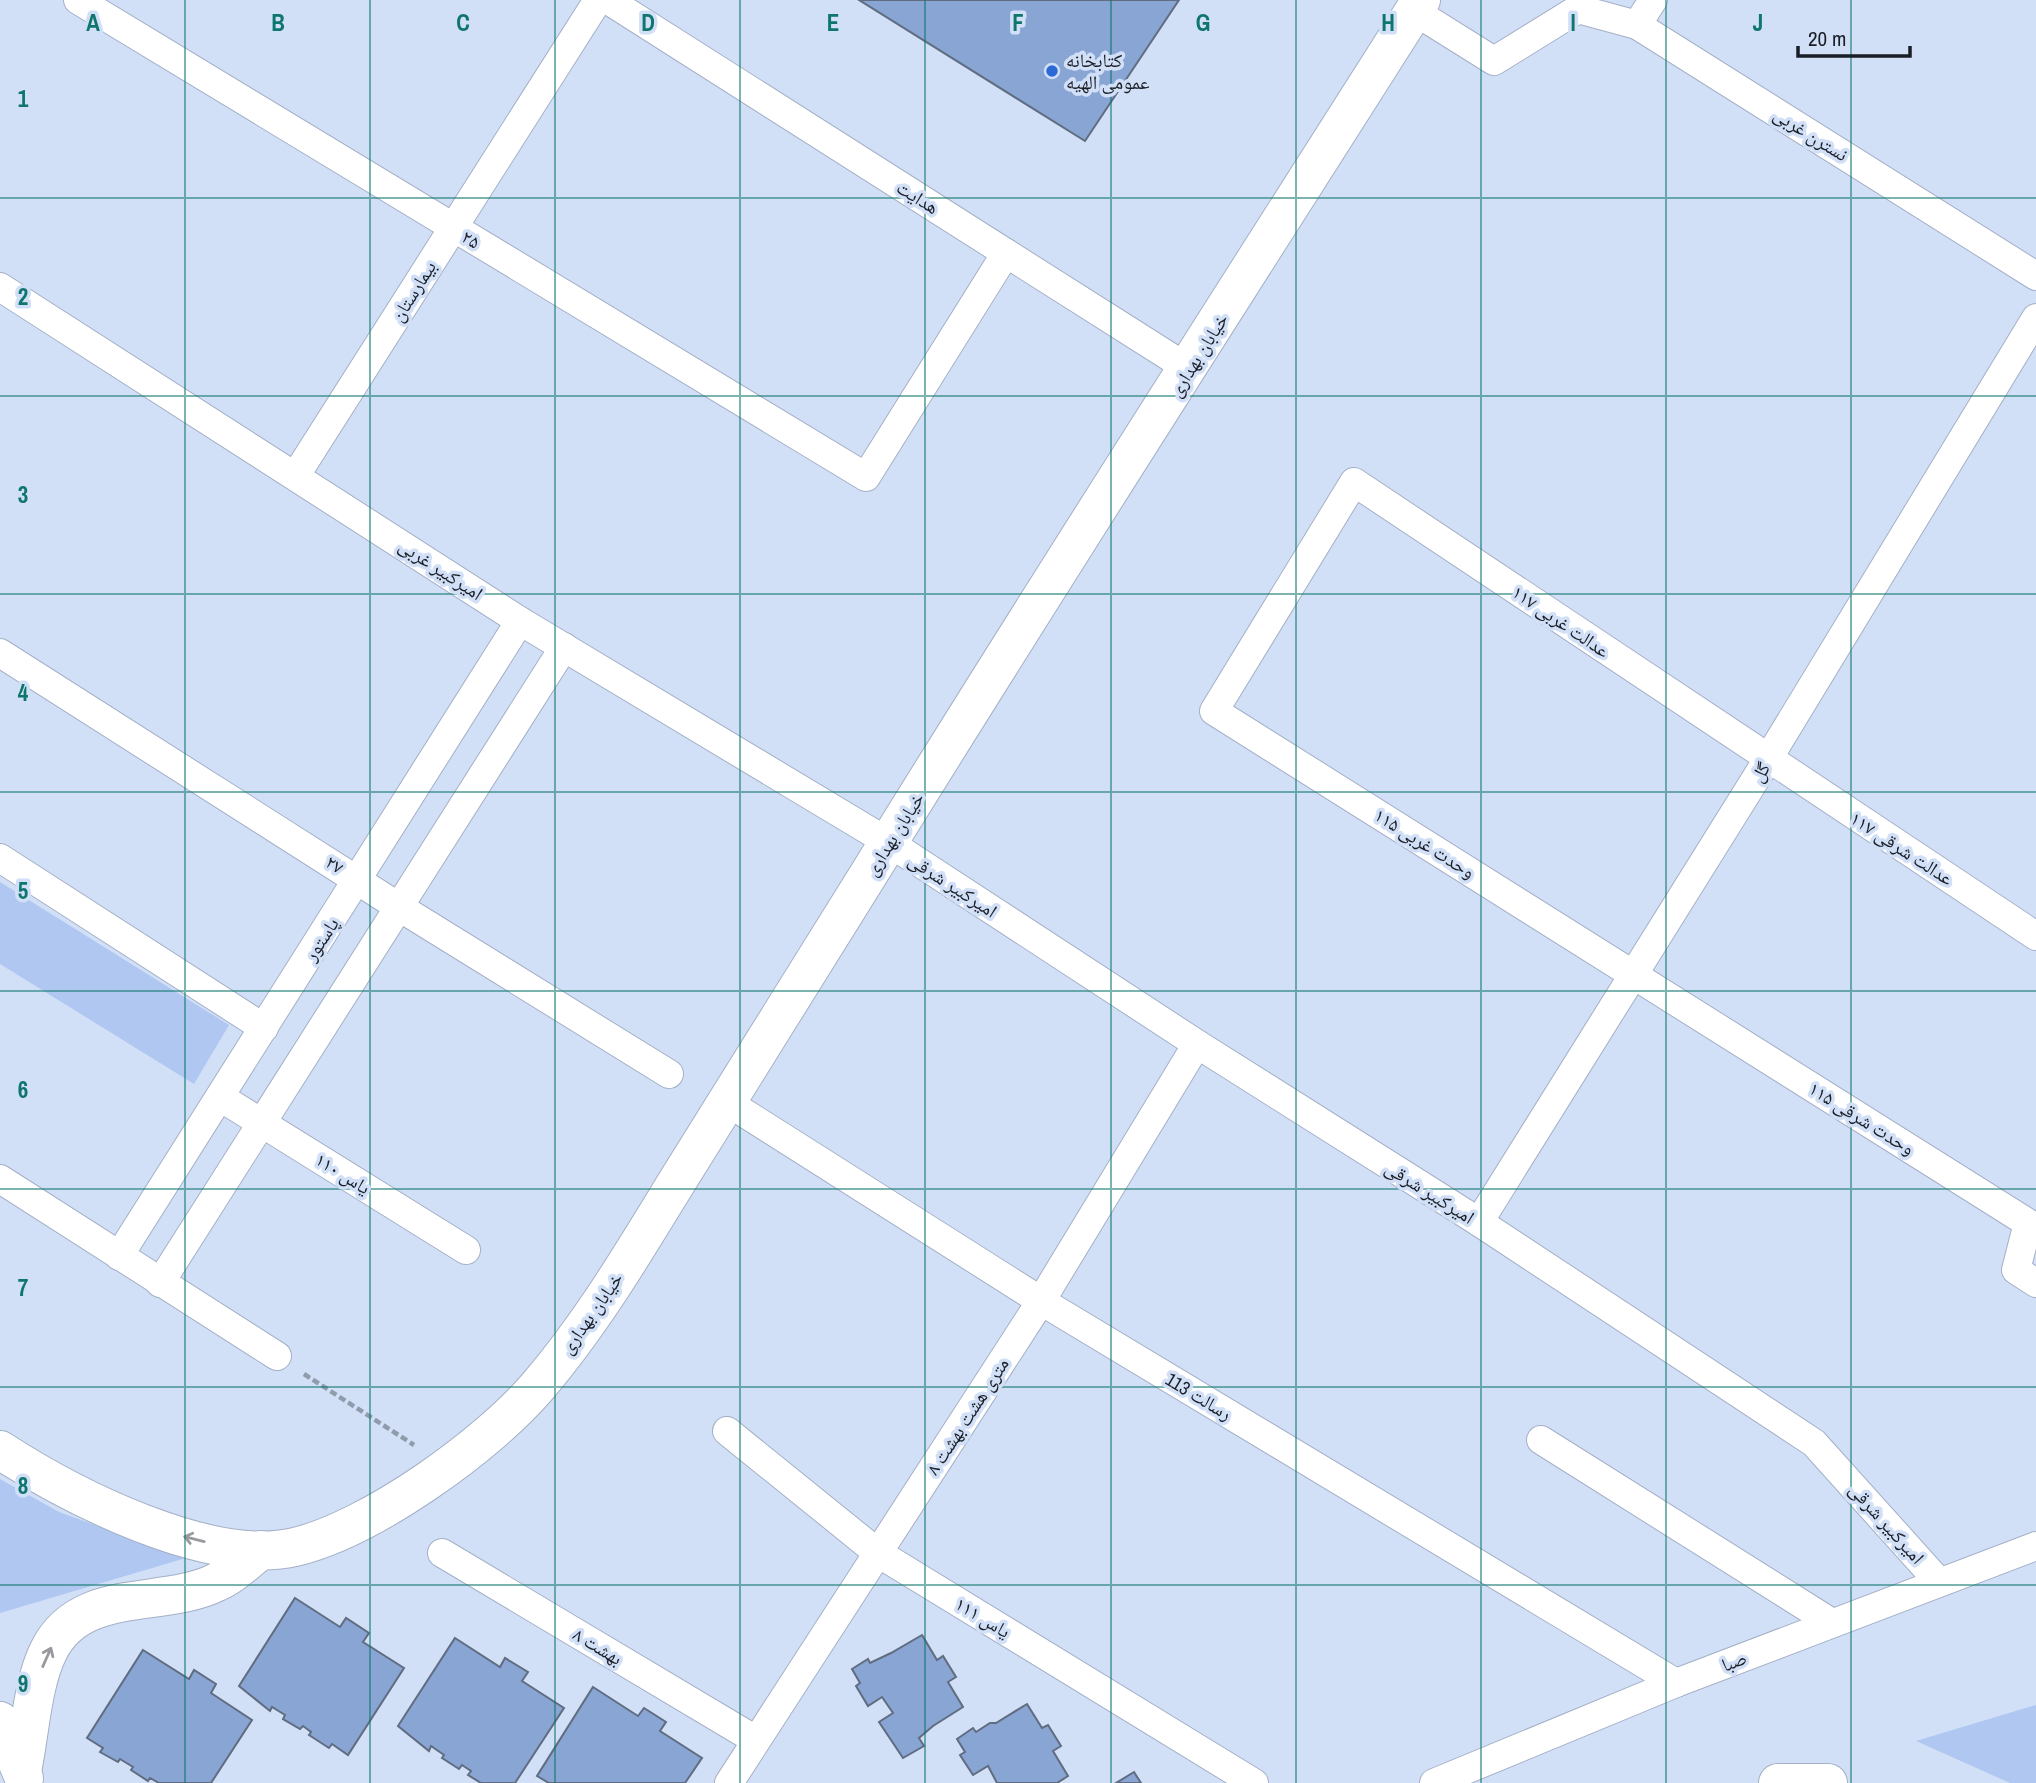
<svg xmlns="http://www.w3.org/2000/svg" width="2036" height="1783" font-family="'Archivo Narrow','Noto Naskh Arabic',sans-serif">
  <rect width="100%" height="100%" fill="#d2e0f7"/>
  <g fill="#afc7f1">
    <path d="M0,882L229,1025L194,1084L0,964Z"/>
    <path d="M0,1479L59,1512L186,1558L0,1613Z"/>
    <path d="M2036,1705V1783H2010L1916,1741Z"/>
  </g>
  <g fill="#89a5d4" stroke="#606c80" stroke-width="2">
    <path d="M859,0H1179L1085,141Z"/>
    <path d="M295,1598L340,1627L346,1618L369,1633L363,1642L404,1668L348,1755L332,1744L329,1748L309,1735L311,1732L303,1726L300,1729L283,1719L285,1715L272,1707L270,1711L239,1686Z"/>
    <path d="M922,1635L937,1660L943,1656L956,1677L948,1682L963,1707L933,1726L919,1738L924,1746L903,1758L879,1722L893,1713L882,1697L868,1706L856,1686L860,1683L852,1669L868,1659L870,1663L891,1653Z"/>
    <path d="M455,1638L500,1667L505,1658L528,1672L522,1681L564,1708L515,1783H481L468,1775L471,1771L462,1765L459,1769L442,1758L444,1755L431,1746L429,1751L398,1726Z"/>
    <path d="M143,1650L189,1679L194,1670L216,1684L211,1693L252,1720L211,1783H159L150,1778L148,1781L131,1770L133,1767L120,1759L118,1762L100,1752L103,1748L87,1738Z"/>
    <path d="M593,1687L638,1716L644,1708L666,1722L660,1731L702,1758L685,1783H549L537,1776Z"/>
    <path d="M1027,1704L1042,1728L1048,1725L1061,1746L1053,1751L1068,1776L1057,1783H997L988,1766L973,1775L960,1755L965,1752L957,1739L973,1728L976,1732L990,1723H996Z"/>
    <path d="M1134,1772L1141,1783H1116Z"/>
  </g>
  <g fill="none" stroke-linecap="round" stroke-linejoin="round">
    <defs>
      <g id="street">
        <path d="M78,0L866,477L1006,253L608,0"/>
        <path d="M1414,11L1494,61L1578,9L1637,25L2036,276"/>
        <path d="M1637,25L1653,0"/>
        <path d="M1006,253L1189,369"/>
        <path d="M0,287L520,621L888,842L1197,1044L1479,1222L1814,1443L1939,1582"/>
        <path d="M296,475L598,0"/>
        <path d="M0,653L399,907L669,1074"/>
        <path d="M0,858L264,1028"/>
        <path d="M2036,936L1354,482L1214,711L2028,1223L2016,1270L2036,1283"/>
        <path d="M220,1097L466,1250"/>
        <path d="M727,1102L1041,1301L1676,1683"/>
        <path d="M0,1179L277,1356"/>
        <path d="M1479,1222L1768,759L2036,318"/>
        <path d="M119,1256L520,621"/>
        <path d="M160,1283L564,647"/>
        <path d="M727,1431L878,1553L1254,1783"/>
        <path d="M1541,1440L1832,1623"/>
        <path d="M442,1553L754,1739"/>
        <path d="M729,1783L1041,1301L1197,1044"/>
        <path d="M1434,1783L1676,1683L2036,1546"/>
      </g>
      <g id="secondary">
        <path d="M0,1450C71,1496 209,1567 295,1547C371,1529 488,1445 538,1386C592,1323 635,1250 678,1180C742,1077 806,975 870,872C1050,580 1237,290 1421,0"/>
        <path d="M0,1721L24,1778"/>
        <path d="M22,1771C30,1734 32,1683 49,1650C81,1586 163,1609 217,1582C233,1575 247,1561 261,1550"/>
      </g>
      <path id="primary" d="M1778,1783H1828"/>
    </defs>
    <use href="#street" stroke="#a3b0c7" stroke-width="30"/>
    <use href="#secondary" stroke="#a3b0c7" stroke-width="40"/>
    <use href="#primary" stroke="#a3b0c7" stroke-width="40"/>
    <path stroke="#909bac" stroke-width="4.5" stroke-dasharray="7 3.5" stroke-linecap="butt" d="M304,1374L414,1445"/>
    <use href="#street" stroke="#fff" stroke-width="28"/>
    <use href="#secondary" stroke="#fff" stroke-width="38"/>
    <use href="#primary" stroke="#fff" stroke-width="38"/>
  </g>
  <defs><path id="oneway-shaft" d="M-6 0H5M1.5-3L5.5 0L1.5 3" fill="none" stroke-width="1.6" stroke-linecap="round" stroke-linejoin="round" transform="scale(1.75)"/></defs>
  <g stroke="#989a9d">
    <use href="#oneway-shaft" transform="translate(194 1539) rotate(-166)"/>
    <use href="#oneway-shaft" transform="translate(47 1657) rotate(-66)"/>
  </g>
  <path fill="none" stroke="#0f766e" stroke-width="2" stroke-opacity="0.55" d="M185,0V1783M370,0V1783M555,0V1783M740,0V1783M925,0V1783M1111,0V1783M1296,0V1783M1481,0V1783M1666,0V1783M1851,0V1783M0,198H2036M0,396H2036M0,594H2036M0,792H2036M0,991H2036M0,1189H2036M0,1387H2036M0,1585H2036"/>
  <circle fill="#2c69d7" stroke="#d2e0f7" stroke-width="2.5" cx="1052" cy="71" r="7"/>
  <g text-anchor="middle" stroke-width="7" stroke-linejoin="round" paint-order="stroke">
    <g font-size="19" fill="#191e26" stroke="#d2e0f7" text-anchor="start">
      <text x="1066" y="67">کتابخانه<tspan x="1066" dy="22">عمومی الهیه</tspan></text>
    </g>
    <g font-size="19" fill="#191e26" stroke="#d2e0f7">
      <text transform="translate(1811 134) rotate(32)" y="7">نسترن غربی</text>
      <text transform="translate(918 197) rotate(32)" y="7">هدایت</text>
      <text transform="translate(471 239) rotate(31)" y="7">۲۵</text>
      <text transform="translate(413 291) rotate(-58)" y="7">بیمارستان</text>
      <text transform="translate(1198 355) rotate(-58)" y="7">خیابان بهداری</text>
      <text transform="translate(441 569) rotate(33)" y="7">امیرکبیر غربی</text>
      <text transform="translate(1561 621) rotate(34)" y="7">۱۱۷ عدالت غربی</text>
      <text transform="translate(1760 772) rotate(-58)" y="7">گل</text>
      <text transform="translate(894 834) rotate(-58)" y="7">خیابان بهداری</text>
      <text transform="translate(1425 843) rotate(32)" y="7">۱۱۵ وحدت غربی</text>
      <text transform="translate(1902 848) rotate(33)" y="7">۱۱۷ عدالت شرقی</text>
      <text transform="translate(335 864) rotate(32)" y="7">۲۷</text>
      <text transform="translate(953 885) rotate(33)" y="7">امیرکبیر شرقی</text>
      <text transform="translate(321 939) rotate(-57)" y="7">پاستور</text>
      <text transform="translate(1862 1118) rotate(32)" y="7">۱۱۵ وحدت شرقی</text>
      <text transform="translate(343 1173) rotate(32)" y="7">یاس ۱۱۰</text>
      <text transform="translate(1430 1192) rotate(32)" y="7">امیرکبیر شرقی</text>
      <text transform="translate(591 1313) rotate(-55)" y="7">خیابان بهداری</text>
      <text transform="translate(1199 1396) rotate(31)" y="7">رسالت 113</text>
      <text transform="translate(967 1416) rotate(-57)" y="7">۸ متری هشت بهشت</text>
      <text transform="translate(1887 1523) rotate(48)" y="7">امیرکبیر شرقی</text>
      <text transform="translate(983 1617) rotate(31)" y="7">یاس ۱۱۱</text>
      <text transform="translate(598 1646) rotate(31)" y="7">۸ بهشت</text>
      <text transform="translate(1734 1661) rotate(-21)" y="7">صبا</text>
    </g>
  </g>
  <g font-size="23" text-anchor="middle" font-weight="bold" fill="#0f766e" stroke="#d2e0f7" stroke-width="7" stroke-linejoin="round" paint-order="stroke">
    <text x="93" y="31">A</text>
    <text x="278" y="31">B</text>
    <text x="463" y="31">C</text>
    <text x="648" y="31">D</text>
    <text x="833" y="31">E</text>
    <text x="1018" y="31">F</text>
    <text x="1203" y="31">G</text>
    <text x="1388" y="31">H</text>
    <text x="1573" y="31">I</text>
    <text x="1758" y="31">J</text>
    <text x="23" y="107">1</text>
    <text x="23" y="305">2</text>
    <text x="23" y="503">3</text>
    <text x="23" y="701">4</text>
    <text x="23" y="899">5</text>
    <text x="23" y="1098">6</text>
    <text x="23" y="1296">7</text>
    <text x="23" y="1494">8</text>
    <text x="23" y="1692">9</text>
  </g>
  <path d="M1798 46v10h112v-10" fill="none" stroke="#191e26" stroke-width="3.5"/>
  <text x="1808" y="46" font-size="21" fill="#191e26" stroke="#d2e0f7" stroke-width="5" paint-order="stroke">20 m</text>
</svg>
